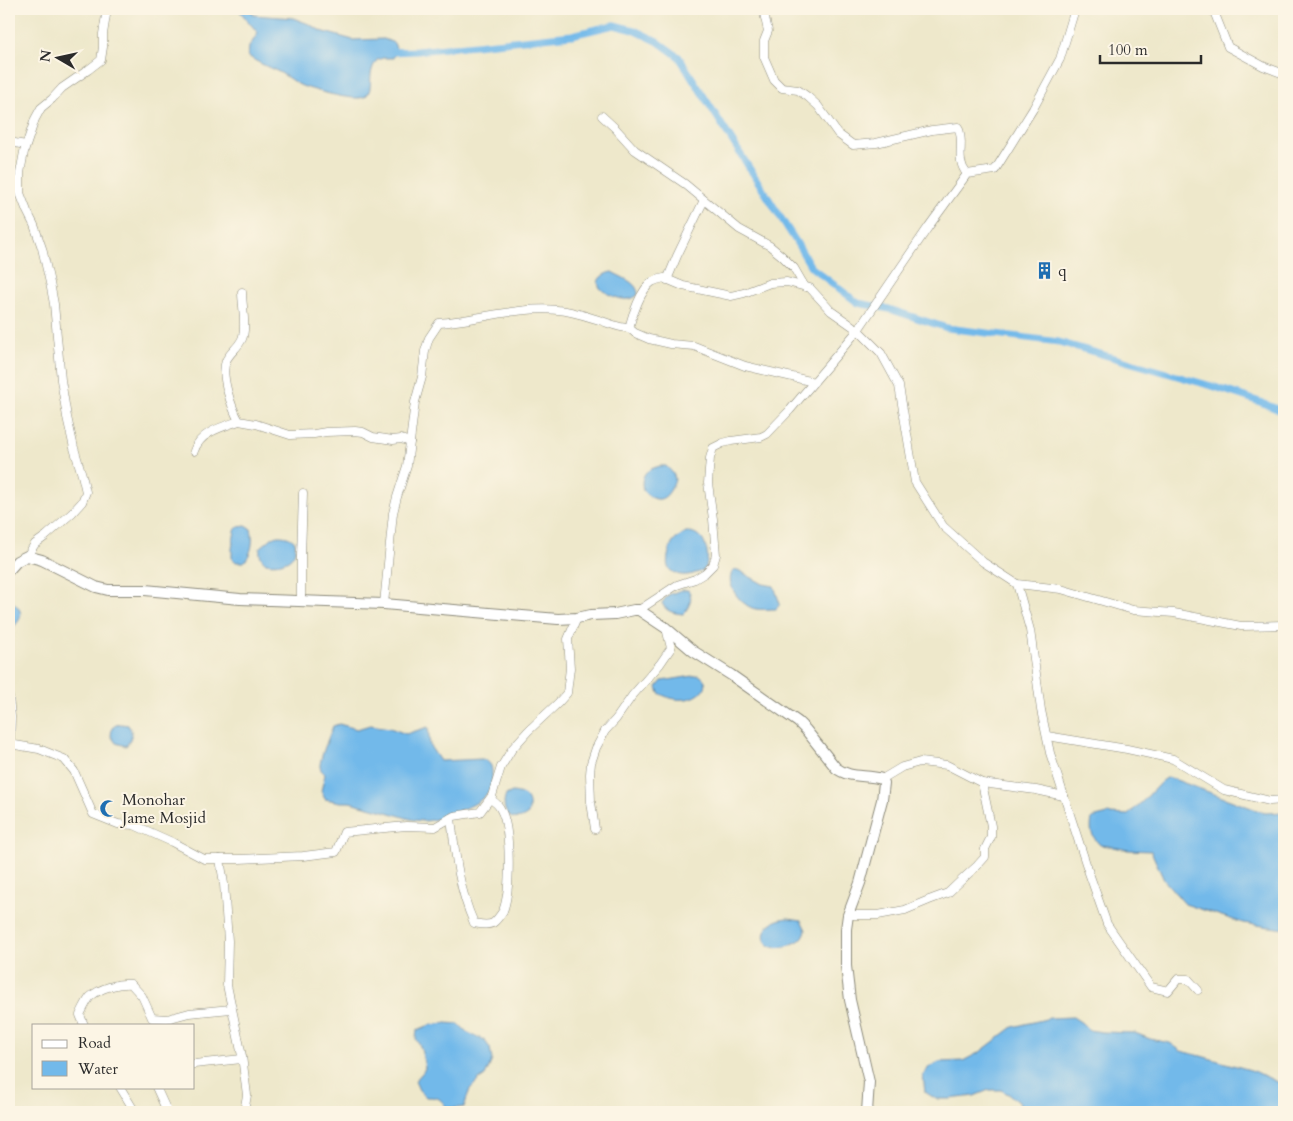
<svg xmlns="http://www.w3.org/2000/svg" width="1293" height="1121" font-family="Cardo,serif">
  <rect width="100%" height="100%" fill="#fcf5e5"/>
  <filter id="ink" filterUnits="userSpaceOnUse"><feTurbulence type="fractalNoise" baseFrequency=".02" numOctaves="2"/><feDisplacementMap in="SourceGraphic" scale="10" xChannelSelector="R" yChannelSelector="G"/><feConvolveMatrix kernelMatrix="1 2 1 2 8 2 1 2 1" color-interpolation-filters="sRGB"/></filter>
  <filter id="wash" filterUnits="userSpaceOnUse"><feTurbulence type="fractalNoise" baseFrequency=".0096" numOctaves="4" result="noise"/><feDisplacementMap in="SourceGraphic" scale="20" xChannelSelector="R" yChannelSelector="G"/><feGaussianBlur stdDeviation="1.12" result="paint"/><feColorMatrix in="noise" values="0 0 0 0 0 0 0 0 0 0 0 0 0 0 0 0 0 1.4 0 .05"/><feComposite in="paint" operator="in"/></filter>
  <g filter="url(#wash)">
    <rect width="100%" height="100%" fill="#eee8cb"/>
    <g fill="#72b9ea" stroke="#4e728a">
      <path d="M238,9H250L254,15L293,18L309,24L321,31L353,40L384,39L394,43L397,51L393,58H383L377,60C375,63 373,66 372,70C369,78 373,89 366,96C358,103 313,90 302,86C294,83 287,76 279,72C268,67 258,63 248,56L249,47L258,33C251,25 245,17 238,9Z"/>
      <path d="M612,272C622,278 638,282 638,295C628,303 616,298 607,293C605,292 602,290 600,288C594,279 605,273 612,272Z"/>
      <path d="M660,466H666C669,469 673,472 674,476C676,480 674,483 672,487C664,503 655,502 643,491C640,475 645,470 660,466Z"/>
      <path d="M246,526L251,529C254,540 252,554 244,562H236L232,558V549L235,530L238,527Z"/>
      <path d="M686,532C692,532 696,533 700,537C707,543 711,563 703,570C701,572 695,573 693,574C688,575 682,576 677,574C674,573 669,570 668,567C666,562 669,549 672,544C675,539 681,535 686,532Z"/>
      <path d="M278,536C286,536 290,537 295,542C298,560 282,566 266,563C261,559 259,555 260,548L273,537Z"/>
      <path d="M734,570H738L763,584L774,586L780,604L776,609C770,609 762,610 756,609C742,607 722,583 734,570Z"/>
      <path d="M681,590H688C694,597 689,608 683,614C674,613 666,612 662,603L668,595Z"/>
      <path d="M9,599C26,611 23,619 9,631Z"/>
      <path d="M699,675C713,683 702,695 691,698C680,701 669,699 659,693L657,687L662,681Z"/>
      <path d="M121,724L128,725C134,733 131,739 126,746L116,743L111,736L112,728L116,725Z"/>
      <path d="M339,724L357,729L370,725L390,728L406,734L428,727L430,746L440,761L482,759C490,762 492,765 492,773C495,799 471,806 450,814C442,817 433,821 424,821C414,821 404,817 394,814C380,810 365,806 350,802H341L325,799L321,791L325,774C323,772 321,771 320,767C319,760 330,734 333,726Z"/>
      <path d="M1168,777L1265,813L1284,812V929L1243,923L1185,904L1164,880L1151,851L1128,850L1109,846L1100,845C1091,835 1090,832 1092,818L1108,814L1128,815L1145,799L1161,782Z"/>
      <path d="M512,792C526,793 532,800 528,814C527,815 522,818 521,818C506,822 501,805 506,795Z"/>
      <path d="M789,918L801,920L806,930C803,940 799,941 790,945C759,958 753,920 789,918Z"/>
      <path d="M1073,1017L1082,1023L1089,1030L1102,1032L1135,1033L1150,1039L1170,1043L1181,1051L1201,1056L1254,1071L1284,1085V1112H1022L1019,1102L1010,1095L1001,1090H989L974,1096L950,1099H936L925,1092L923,1076L929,1067L939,1062L963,1061L980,1052L1013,1027L1050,1018Z"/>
      <path d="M446,1023L459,1024L468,1033L480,1038L485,1041L490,1048L492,1060L485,1076L479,1080L470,1089L464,1107L457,1108H447C440,1098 439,1097 426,1097L419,1090L415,1081L423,1072L425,1068L421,1048L416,1039L417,1030L430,1025Z"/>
    </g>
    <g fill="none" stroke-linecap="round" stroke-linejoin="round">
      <path stroke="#72b9ea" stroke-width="7" d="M388,52L417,51L572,35L614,25L634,30L657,41L679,57L795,240L811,267L858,303L889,309L947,328L1059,342L1215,387L1260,402L1284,412"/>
    </g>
  </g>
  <g filter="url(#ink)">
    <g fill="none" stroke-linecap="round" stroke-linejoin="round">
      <defs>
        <g id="minor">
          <path d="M763,9L768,31L764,41V57L774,80L782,88L798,90L808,97L818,106L838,134L853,145L876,143L932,130L958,127C966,144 954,158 967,174"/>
          <path d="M1213,9L1228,47L1263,66L1284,74"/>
          <path d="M602,116L615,128L635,150L685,184L739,229L770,246L782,256L794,268L805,287"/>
          <path d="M9,142L26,145"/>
          <path d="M667,280L677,256L704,200"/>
          <path d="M242,292C242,305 247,328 242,339C238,348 229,353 226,361C220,376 232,408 239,421L256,424L290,435L314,434L326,432L355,431L363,432L373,437L393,440L401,439L410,442"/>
          <path d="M629,328L635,333L649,339L671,344L694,346L745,366L814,382"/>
          <path d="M194,451C200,432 222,427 239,421"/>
          <path d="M27,556L35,544L46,536L72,513L82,502L86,492L82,475L74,448L67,417L61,380L54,304L50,283L42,248L34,225L27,211L20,193V173L24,152L35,119L41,108L52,99L62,88L88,70L101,60L103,47V34L107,9"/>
          <path d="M1017,584L1061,589L1133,610L1174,613L1241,626L1284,625"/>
          <path d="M301,600V557L303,493"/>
          <path d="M384,604L393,513L397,497L407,466L415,402L422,377L425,351L429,338L439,323C478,320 519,306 558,310C572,311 586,316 599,320C609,323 619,328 629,328C632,316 641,289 652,282C656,280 660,279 664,278L683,286L731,296L744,293L770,283L787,282L810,288L831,311L858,330L881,353L899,386L915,482L943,526L983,562L1017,584L1030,630L1041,710L1050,753L1089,873L1107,924L1151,987L1168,991L1178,979H1188L1198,990"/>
          <path d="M639,610L677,585L695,579L705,573L713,565L716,555L713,519L708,483L710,458L713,448L723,443L731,441L761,437L767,434L790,410L858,330L929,226L967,174L995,170L1033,109L1060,59L1075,9"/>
          <path d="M9,697L11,717L10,744"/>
          <path d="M1047,736L1127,749L1173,759L1224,790L1270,801L1284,800"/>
          <path d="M9,744L39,749L64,759L74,771L93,814L118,824L134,825L172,842L204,859H239L303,856L336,852L344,832L406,826L435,827L454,816L480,812L492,796L501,767L512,749L528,731L558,703L567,693L570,668L568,639L577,618"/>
          <path d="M882,779L902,767L920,762L947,765L982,783L1036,790L1064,796"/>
          <path d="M451,818C455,853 459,890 474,923C480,924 487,926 493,923C496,921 501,914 503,911C511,891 511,828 501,810C499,805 495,802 490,799"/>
          <path d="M595,829L591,802L590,774L591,763L596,748L605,731L616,719L632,696L660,664L671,648L666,628"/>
          <path d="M220,859L224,884L228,941L227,985L242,1056L247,1095L244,1112"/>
          <path d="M848,915H878L905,910L929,900L948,893L967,875L977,866L985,857V849L991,837V826L982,783"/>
          <path d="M84,1025L80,1015C83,1009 86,1002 90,997C100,988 118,983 131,984L142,996L152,1018L167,1019L189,1013L231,1009"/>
          <path d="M194,1064L242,1059"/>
          <path d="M120,1087L135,1112"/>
          <path d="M156,1087L167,1111L165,1112"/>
        </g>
        <path id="tertiary" d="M9,570L17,561L27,556L42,560L96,587L108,590H145L240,599L384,604L558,619L577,618L591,615L615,614L634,610H639L666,628L693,651L731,675L798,722L806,730L836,768C850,779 866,774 882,779L884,783L882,800L860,883L848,915L846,929V966L850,1000L869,1082L867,1112"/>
      </defs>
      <use href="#minor" stroke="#8c8a7b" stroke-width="9"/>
      <use href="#tertiary" stroke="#8c8a7b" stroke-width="12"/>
      <use href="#minor" stroke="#fff" stroke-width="8"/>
      <use href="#tertiary" stroke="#fff" stroke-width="10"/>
    </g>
  </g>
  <defs>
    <symbol id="building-bare" viewBox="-9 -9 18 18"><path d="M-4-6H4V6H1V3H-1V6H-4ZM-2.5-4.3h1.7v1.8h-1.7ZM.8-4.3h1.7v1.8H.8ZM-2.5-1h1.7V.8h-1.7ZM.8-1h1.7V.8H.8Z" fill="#1f6fb2" stroke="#fcf5e5" stroke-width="2.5" paint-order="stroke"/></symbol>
    <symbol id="mosque-bare" viewBox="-9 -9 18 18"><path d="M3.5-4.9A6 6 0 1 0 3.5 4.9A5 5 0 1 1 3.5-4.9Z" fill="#1f6fb2" stroke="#fcf5e5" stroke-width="2.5" paint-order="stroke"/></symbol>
  </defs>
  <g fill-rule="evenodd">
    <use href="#building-bare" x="1032" y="258" width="25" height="25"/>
    <use href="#mosque-bare" x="96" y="796" width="25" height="25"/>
  </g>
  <g text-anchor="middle" stroke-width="4" stroke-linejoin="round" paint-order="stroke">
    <g font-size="16" fill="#2b2b2b" stroke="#fcf5e5" text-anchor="start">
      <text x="1058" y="276">q</text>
      <text x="122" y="805">Monohar<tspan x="122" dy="18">Jame Mosjid</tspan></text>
    </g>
  </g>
  <rect width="1293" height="1121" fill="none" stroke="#fcf5e5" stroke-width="30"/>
  <rect x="32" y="1024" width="162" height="65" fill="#fcf5e5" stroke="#a8a49b"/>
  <rect x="42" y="1040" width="25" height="8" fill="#ffffff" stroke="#a8a49b"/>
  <text x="78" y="1048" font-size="15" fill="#2b2b2b">Road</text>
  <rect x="42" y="1061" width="25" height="15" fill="#72b9ea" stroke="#a8a49b"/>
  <text x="78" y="1074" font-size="15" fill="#2b2b2b">Water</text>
  <g transform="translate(58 58) rotate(279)" stroke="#fcf5e5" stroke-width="4" paint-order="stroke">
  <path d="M0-4L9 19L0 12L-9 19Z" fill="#2b2b2b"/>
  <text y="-8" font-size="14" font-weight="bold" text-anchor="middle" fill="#2b2b2b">N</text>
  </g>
  <path d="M1100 55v8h101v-8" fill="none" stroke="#2b2b2b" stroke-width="2.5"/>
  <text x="1108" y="55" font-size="15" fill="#2b2b2b" stroke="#fcf5e5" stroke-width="4" paint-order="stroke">100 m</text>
</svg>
